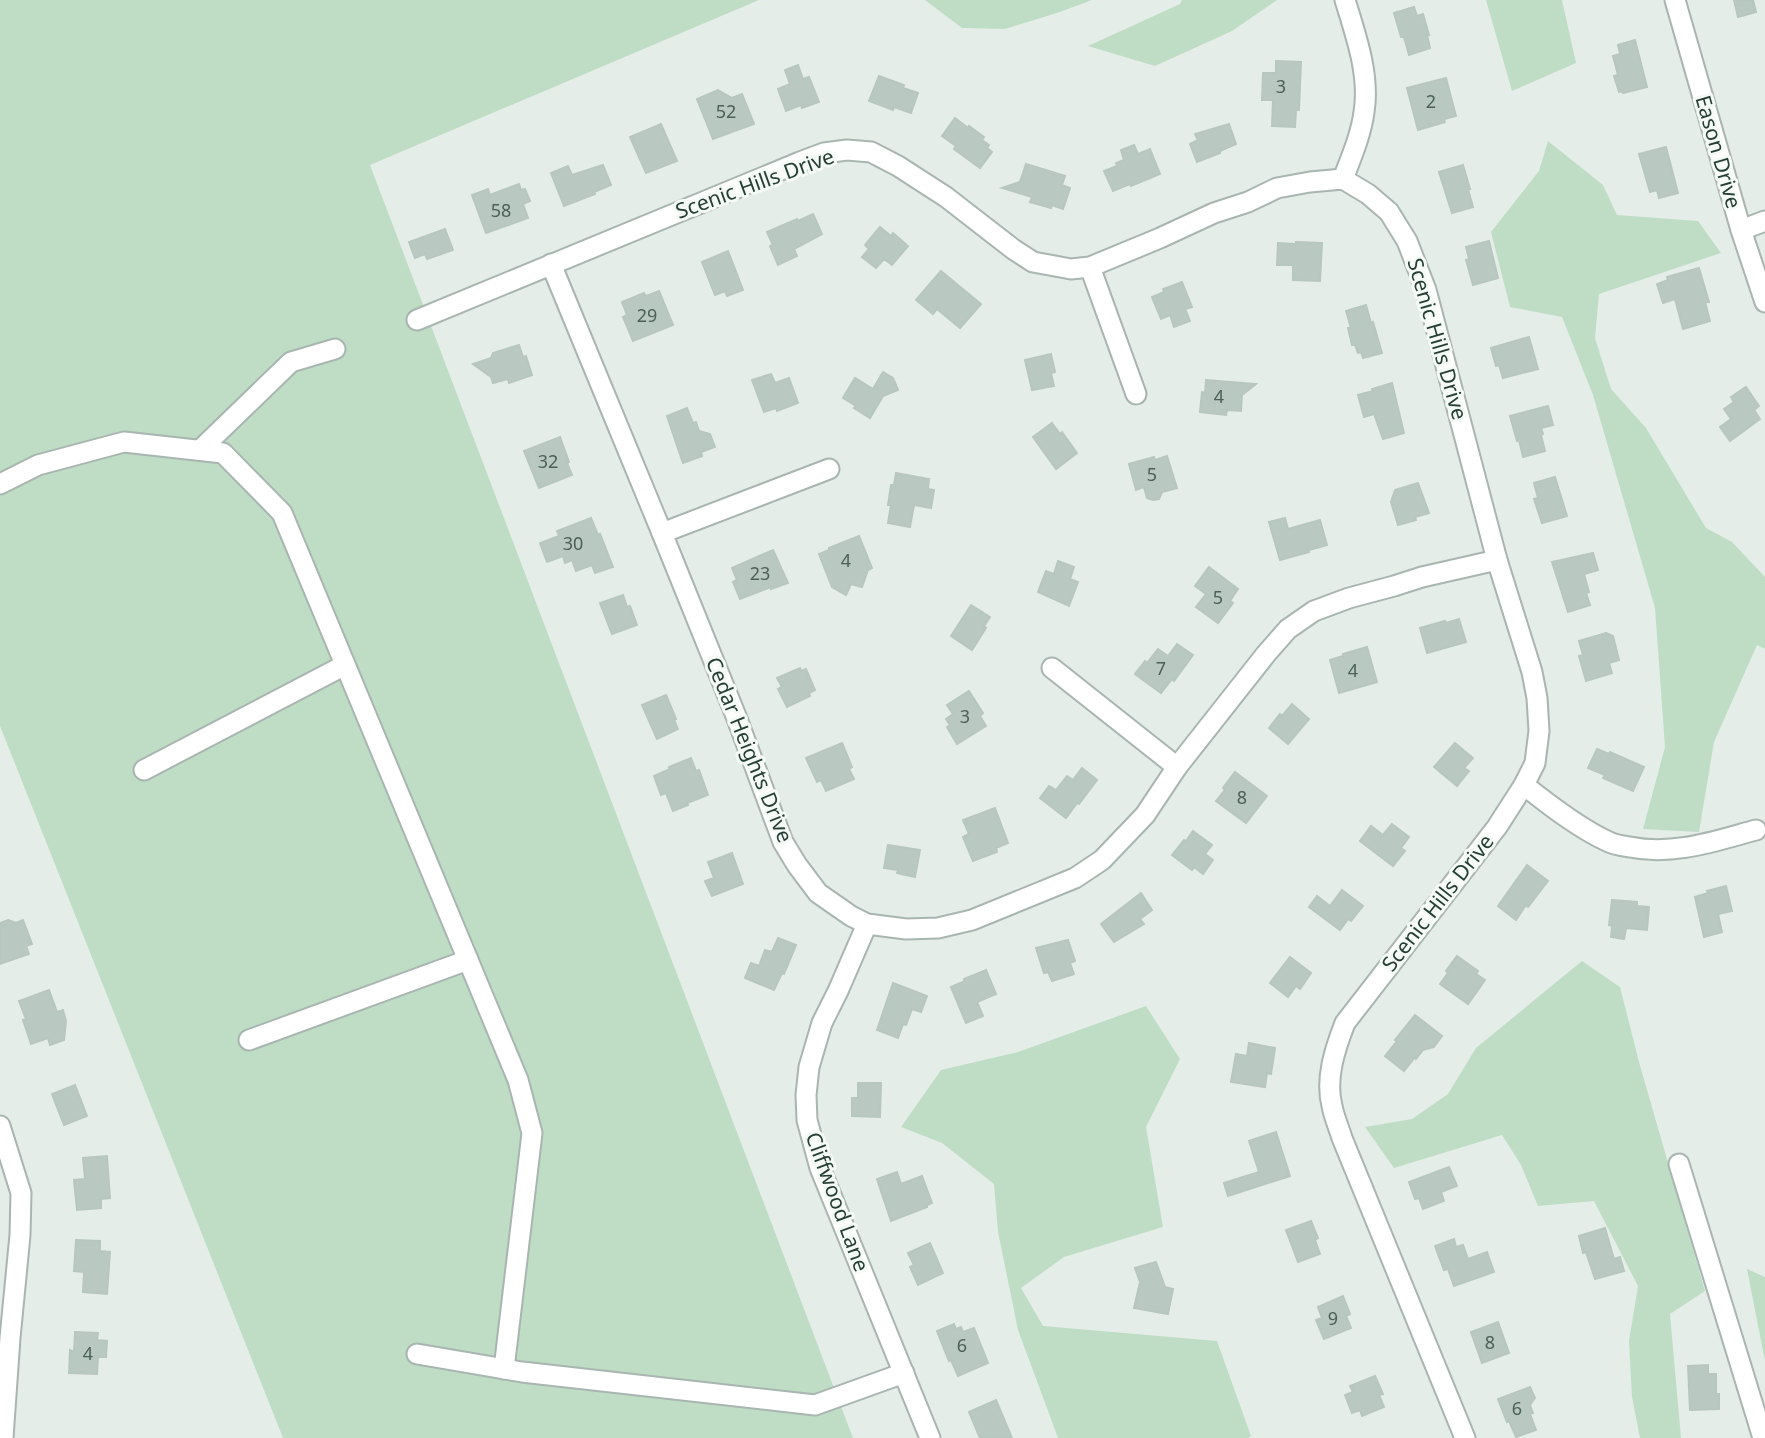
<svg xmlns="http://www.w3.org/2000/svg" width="1765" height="1438" font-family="'Noto Sans',sans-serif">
  <rect width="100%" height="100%" fill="#e5ede9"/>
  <g fill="#bfddc5">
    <path d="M0,0H759L370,165L853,1438H283L0,726Z"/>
    <path d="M925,0H1092L1057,13L1005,29L962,28Z"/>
    <path d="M1182,0H1277L1232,31L1155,66L1088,46L1180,4Z"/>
    <path d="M1486,0H1562L1576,63L1512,91Z"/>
    <path d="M1548,141L1603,185L1617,215L1698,221L1721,253L1599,294L1595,338L1611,389L1646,428L1706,528L1732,542L1765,577V649L1757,645L1714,742L1699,832L1643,829L1665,747L1655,608L1593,395L1562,317L1510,307L1491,232L1539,171Z"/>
    <path d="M1582,961L1620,987L1639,1062L1705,1291L1670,1314L1681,1438H1640L1632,1397L1629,1341L1638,1286L1594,1201L1538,1206L1521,1165L1502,1135L1394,1168L1365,1127L1412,1119L1448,1094L1476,1048Z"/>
    <path d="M1146,1006L1180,1059L1146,1127L1163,1227L1064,1257L1021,1288L1043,1326L1217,1341L1251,1436L1248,1438H1058L1018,1330L998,1232L994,1184L942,1143L901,1127L941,1070L1018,1052Z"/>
    <path d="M1747,1269L1765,1277V1362V1361Z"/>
  </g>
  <g fill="#bac8c2" stroke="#b7c7bf" stroke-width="2">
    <path d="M1734,0H1753L1756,12L1738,17Z"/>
    <path d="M1414,7L1417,16L1423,14L1429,35H1427L1430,48L1409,55L1404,37H1401L1394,13Z"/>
    <path d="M1635,40L1647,87L1623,93L1622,91L1619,92L1614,76L1618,75L1613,56L1620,54L1618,45Z"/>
    <path d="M1276,61L1301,62L1299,110H1296L1295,127L1272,126L1273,100H1262L1263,73H1276Z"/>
    <path d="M798,65L803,79L809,77L819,102L802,108L801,105L786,111L778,89L790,84L785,70Z"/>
    <path d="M879,76L904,85L903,88L918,93L911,113L894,107L893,110L869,101Z"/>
    <path d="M1446,78L1456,116L1444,119L1445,122L1418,130L1407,88Z"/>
    <path d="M718,90L732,98L742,94L754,124L713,139L697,99Z"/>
    <path d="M955,118L968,128L969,126L984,137L982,140L989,145L987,148L992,152L980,168L954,149L956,146L942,136Z"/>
    <path d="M661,124L677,161L646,173L630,137Z"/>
    <path d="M1229,124L1236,144L1220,151V153L1197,162L1190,144L1198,140L1195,134Z"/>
    <path d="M1134,145L1138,154L1150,149L1160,174L1131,186L1130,184L1113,191L1104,171L1117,166L1116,163L1124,160L1121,150Z"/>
    <path d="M1666,147L1678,193L1659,198L1657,190L1650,192L1639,154Z"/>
    <path d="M1026,164L1065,176L1062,185L1070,188L1063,209L1052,205L1051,208L1030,202L1032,197L1002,188L1020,182Z"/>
    <path d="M603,165L611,185L594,192L595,194L564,206L551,173L568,166L572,175Z"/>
    <path d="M1463,165L1470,189H1468L1473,207L1452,213L1439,172Z"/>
    <path d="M519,184L521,190L525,189L530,201L523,204L528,218L486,233L472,195L488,189L490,195Z"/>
    <path d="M813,214L822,234L794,249L797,256L778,265L770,246L773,245L767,232L797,219L798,221Z"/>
    <path d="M880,227L891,236L893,233L908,246L892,265L884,259L876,268L862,257L869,249L865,245Z"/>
    <path d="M445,229L453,250L427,259L425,254L415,258L409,242Z"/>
    <path d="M1489,241L1498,278L1473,285L1466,260L1469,259L1466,247Z"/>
    <path d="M1296,242L1322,243L1320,281L1293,280V265H1277L1278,243L1296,244Z"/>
    <path d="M728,251L743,290L727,296L725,291L715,295L702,262Z"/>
    <path d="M1699,268L1709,302H1705L1710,321L1683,329L1675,299L1663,303L1657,284L1668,280L1667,277Z"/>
    <path d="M941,271L981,304L960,328L937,309L933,314L916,300Z"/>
    <path d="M1182,282L1192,307L1185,309L1190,321L1174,327L1170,315L1161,319L1152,297L1164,292L1163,289Z"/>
    <path d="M659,291L673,325L633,341L623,317L627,315L622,302L644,293L646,296Z"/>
    <path d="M1366,305L1371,323L1373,322L1382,353L1363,358L1361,352L1358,353L1355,345H1352L1348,328H1351L1346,311Z"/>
    <path d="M1529,337L1538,369L1503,378L1499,365L1496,366L1491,348Z"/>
    <path d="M519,345L523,357L526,356L532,375L509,383L508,379L493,383L491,377L473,364L491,358L493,353Z"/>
    <path d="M1051,354L1055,372L1051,373L1054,386L1032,390L1025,360Z"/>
    <path d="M883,372L893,378L898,390L883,396L870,418L854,408L856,406L843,398L855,378L873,389Z"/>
    <path d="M771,374L775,383L789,378L798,403L777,411L776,408L764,412L752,380Z"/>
    <path d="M1206,380L1256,384L1242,395L1241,411L1227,410L1226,415L1200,412L1202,392L1205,393Z"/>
    <path d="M1392,383L1404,433L1383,439L1374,414L1364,417L1358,395L1373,391L1372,389Z"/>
    <path d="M1746,387L1759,406L1754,410L1760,419L1730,441L1720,427L1731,419L1724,409L1734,402L1731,397Z"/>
    <path d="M1548,406L1553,425L1541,428L1543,434L1541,435L1545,451L1523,457L1519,440L1517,441L1510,416Z"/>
    <path d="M687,408L693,423L696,422L699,431L710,434L715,447L701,452L702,456L683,463L667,416Z"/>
    <path d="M1052,423L1060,434L1062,432L1077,453L1056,469L1033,437Z"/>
    <path d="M560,437L569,462L567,463L572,475L539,488L524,451Z"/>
    <path d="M1167,456L1177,488L1162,492L1159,499L1153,500L1147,498L1144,487L1136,490L1129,464L1154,457L1155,460Z"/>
    <path d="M896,473L929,479L928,489L934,490L931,508L914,505L910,527L888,523L891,505H888L891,485H894Z"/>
    <path d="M1555,477L1567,516L1542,523L1534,499L1538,498L1534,483Z"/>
    <path d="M1418,483L1429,513L1415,517L1416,520L1398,525L1391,502L1395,490Z"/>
    <path d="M591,518L598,535L600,534L613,567L595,573L592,565L576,571L572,560L565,563L563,556L547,562L540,543L559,536L557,531Z"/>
    <path d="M1285,518L1288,529L1320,520L1327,545L1309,550V552L1280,560L1269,522Z"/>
    <path d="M859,536L872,568L868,570L862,587L851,584L846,595L832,587L819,554L829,550V548Z"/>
    <path d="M773,550L788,583L771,589V587L740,599L733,582L737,580L732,568Z"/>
    <path d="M1593,553L1598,570L1584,574L1589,592L1586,593L1590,605L1568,612L1552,562Z"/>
    <path d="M1058,561L1074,567L1070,579L1078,582L1069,606L1038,592L1046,571L1054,574Z"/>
    <path d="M1209,567L1238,589L1230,601L1233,603L1218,623L1196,607L1206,594L1195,586Z"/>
    <path d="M623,595L627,607L630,606L637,625L612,634L600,603Z"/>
    <path d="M971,605L990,617L984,626L986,628L972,650L951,636Z"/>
    <path d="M1459,619L1466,642L1427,653L1420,628L1445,621L1446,623Z"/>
    <path d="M1606,633L1613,636L1619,660L1609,663L1612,673L1586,681L1579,656L1583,655L1579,641Z"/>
    <path d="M1177,644L1193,655L1174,681L1172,679L1161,693L1135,674L1145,661L1147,663L1158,649L1168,656Z"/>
    <path d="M1367,647L1377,682L1339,693L1330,660L1343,656V654Z"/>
    <path d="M800,668L801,671L806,669L815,690L809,693L810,696L787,707L778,689L782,687L777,678Z"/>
    <path d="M969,691L983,713L980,716L986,726L957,744L947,727L950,725L946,719L953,714L947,705Z"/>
    <path d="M666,695L676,719L674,720L678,729L657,739L642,705Z"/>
    <path d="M1292,704L1309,719L1288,744L1269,728L1280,714L1282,716Z"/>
    <path d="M842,743L852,767L849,769L854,779L826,791L821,780L817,782L806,758Z"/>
    <path d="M1455,743L1473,758L1464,768L1469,771L1457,786L1434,767Z"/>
    <path d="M1597,749L1609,754L1610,752L1644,767L1633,791L1603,778L1605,775L1588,768Z"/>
    <path d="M691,758L696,771L699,770L708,795L687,803L688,805L673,811L666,793L661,795L654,776L670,769L669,767Z"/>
    <path d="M1082,768L1097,780L1079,804L1077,803L1066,818L1040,798L1049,786L1056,790L1067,776L1073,780Z"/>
    <path d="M1235,772L1267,796L1246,823L1216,801L1225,790L1223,788Z"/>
    <path d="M995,808L1008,843L996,848L997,852L973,861L963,837L969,834L963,820Z"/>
    <path d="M1392,824L1409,837L1401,848L1405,851L1393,866L1360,841L1371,826L1383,835Z"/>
    <path d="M1193,831L1212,845L1205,854L1213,860L1203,874L1194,867L1192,870L1172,855L1184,840L1186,841Z"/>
    <path d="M888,845L920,850L915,877L897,873L898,870L884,868Z"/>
    <path d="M732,853L743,884L712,896L705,881L714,878L708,862Z"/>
    <path d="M1527,865L1548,881L1528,907L1526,905L1516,920L1498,906Z"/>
    <path d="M1726,886L1732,911L1718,914L1722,932L1704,937L1695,897L1708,893L1707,891Z"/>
    <path d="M1342,890L1363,906L1351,921L1348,919L1340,930L1309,907L1317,896L1330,906Z"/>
    <path d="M1141,893L1152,910L1140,919L1144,924L1114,942L1101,924Z"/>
    <path d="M1612,900L1637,902V906L1649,907L1647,930L1626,928L1624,939L1611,937L1612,926L1609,925Z"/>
    <path d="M8,920L16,923L23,920L32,944L26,946L29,954L0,964V923Z"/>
    <path d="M778,938L796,945L784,974L782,973L774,990L745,978L751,963L759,966L765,950L772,952Z"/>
    <path d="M1068,940L1075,961L1070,963L1074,974L1052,981L1048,972L1044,973L1036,948Z"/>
    <path d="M1457,956L1478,971L1476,974L1485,980L1468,1004L1440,984L1448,973L1446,971Z"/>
    <path d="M1290,957L1311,973L1300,989L1296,986L1288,997L1270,983Z"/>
    <path d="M986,970L996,994L977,1002L983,1016L966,1023L951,987L965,981L964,979Z"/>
    <path d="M893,983L927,996L921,1012L912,1009L906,1025L903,1024L898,1038L877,1030Z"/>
    <path d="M49,990L57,1012L63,1010L66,1021L64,1040L50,1045L48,1038L31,1044L23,1020L26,1019L19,1001Z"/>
    <path d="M1415,1015L1442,1036L1434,1047L1423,1050L1416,1059L1415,1057L1404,1071L1385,1056L1397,1041L1395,1040Z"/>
    <path d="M1249,1043L1275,1048L1271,1074L1267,1073L1265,1087L1231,1082L1236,1054L1247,1056Z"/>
    <path d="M858,1083H881L880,1117L852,1116V1098H858Z"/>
    <path d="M75,1085L87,1116L64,1125L52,1094Z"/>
    <path d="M1276,1132L1290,1176L1228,1196L1224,1183L1259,1172L1249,1141Z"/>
    <path d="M107,1156L110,1198L101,1199V1208L77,1210L74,1180L85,1179L83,1158Z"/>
    <path d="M1449,1167L1457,1186L1441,1192L1444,1201L1423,1209L1419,1198L1415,1199L1409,1182Z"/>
    <path d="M897,1172L901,1184L922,1176L932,1203L927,1205V1207L891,1221L877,1179Z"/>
    <path d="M1311,1221L1318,1238L1315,1240L1320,1254L1298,1262L1286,1230Z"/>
    <path d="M1605,1228L1614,1259L1620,1257L1624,1271L1595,1279L1586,1252L1583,1253L1579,1236Z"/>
    <path d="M1454,1239L1456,1247L1463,1245L1468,1259L1487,1252L1494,1272L1454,1286L1448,1269L1444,1270L1435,1246Z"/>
    <path d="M76,1240L100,1241V1251L110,1252L107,1294L83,1292L84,1272L74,1271Z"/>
    <path d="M930,1243L943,1273L918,1285L910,1267L914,1265L908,1253Z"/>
    <path d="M1156,1262L1165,1287L1173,1289L1168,1314L1134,1308L1140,1282L1135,1268Z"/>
    <path d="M1343,1296L1350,1314L1346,1316L1351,1328L1324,1339L1316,1320L1322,1318L1318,1307Z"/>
    <path d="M1498,1322L1509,1353L1482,1363L1471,1332Z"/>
    <path d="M954,1324L956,1329L961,1327L963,1332L974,1328L988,1363L958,1376L951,1360L949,1361L937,1331Z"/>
    <path d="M75,1332L98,1333L97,1340L107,1341L106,1357H98L97,1374L69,1373L70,1350L74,1352Z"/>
    <path d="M1708,1365V1374H1716V1394H1719V1409L1690,1410L1688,1366Z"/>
    <path d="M1375,1376L1383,1394L1379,1395L1384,1407L1362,1416L1360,1410L1352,1413L1345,1395L1353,1392L1350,1386Z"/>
    <path d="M1530,1387L1535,1398L1530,1405L1533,1413L1530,1414L1536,1430L1516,1437L1509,1421L1507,1422L1498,1399Z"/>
    <path d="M996,1400L1012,1438H980L969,1412Z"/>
  </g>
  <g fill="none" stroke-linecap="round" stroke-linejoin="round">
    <defs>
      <g id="street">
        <path d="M1675,0L1741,230L1765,302"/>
        <path d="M1343,179C1351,158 1361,135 1364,112C1370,75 1356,36 1345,0"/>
        <path d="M1741,230L1765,221"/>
        <path d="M551,264L662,533L736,716L783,842L797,865L818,893L851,916L867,924L906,929L938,928L972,920L1075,878L1102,860L1145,815L1177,767L1266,654L1288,629L1314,611L1349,598L1394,586L1422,577L1497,560"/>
        <path d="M1090,267L1136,394"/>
        <path d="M417,320L800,162L824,153L847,150L871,152L898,166L946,197L1013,249L1033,262L1071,269L1090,267L1160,238L1214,213L1248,202L1277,188L1310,182L1343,179L1368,194L1389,212L1407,241L1426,290L1497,560L1532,672L1537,698L1539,731L1535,763L1524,785L1497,827L1345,1023C1335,1049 1325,1078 1332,1106C1334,1117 1339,1128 1342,1138L1465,1438"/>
        <path d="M200,450L291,362L335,349"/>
        <path d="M0,484L38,465L124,442L223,453L282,513L518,1080L532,1133L504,1369"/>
        <path d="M662,533L829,469"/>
        <path d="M1052,668L1177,767"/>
        <path d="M144,770L345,665"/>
        <path d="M1524,785C1549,805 1580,829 1609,842C1615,845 1623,846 1630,847C1673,856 1715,841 1756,830"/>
        <path d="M867,924L838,991L822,1023L809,1067L806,1095L807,1120L820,1168L930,1438"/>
        <path d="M249,1040L468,960"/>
        <path d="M0,1126L21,1193L20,1235L10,1338L3,1438"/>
        <path d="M1679,1164L1763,1438"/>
        <path d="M417,1354L522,1372L815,1405L904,1373"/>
      </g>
    </defs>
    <use href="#street" stroke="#a8b5b0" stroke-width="23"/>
    <use href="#street" stroke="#fff" stroke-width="19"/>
  </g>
  <g text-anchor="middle" stroke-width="6" stroke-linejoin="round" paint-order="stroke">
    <g font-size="18" fill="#4a6059">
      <text x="1281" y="93">3</text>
      <text x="1431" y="108">2</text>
      <text x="726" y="118">52</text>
      <text x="501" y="217">58</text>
      <text x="647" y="322">29</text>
      <text x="1219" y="403">4</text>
      <text x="548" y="468">32</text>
      <text x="1152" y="481">5</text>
      <text x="573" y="550">30</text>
      <text x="846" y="567">4</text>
      <text x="760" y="580">23</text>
      <text x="1218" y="604">5</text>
      <text x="1161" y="675">7</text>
      <text x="1353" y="677">4</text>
      <text x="965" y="723">3</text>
      <text x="1242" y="804">8</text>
      <text x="1333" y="1325">9</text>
      <text x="1490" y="1349">8</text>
      <text x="962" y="1352">6</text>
      <text x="88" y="1360">4</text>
      <text x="1517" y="1415">6</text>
    </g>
    <g font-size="21" fill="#253e36" stroke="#f5faf7">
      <text transform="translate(1718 152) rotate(74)" y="7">Eason Drive</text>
      <text transform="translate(755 184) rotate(-20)" y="7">Scenic Hills Drive</text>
      <text transform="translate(1437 339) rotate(74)" y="7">Scenic Hills Drive</text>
      <text transform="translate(749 750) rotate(68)" y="7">Cedar Heights Drive</text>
      <text transform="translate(1438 903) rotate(-52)" y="7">Scenic Hills Drive</text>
      <text transform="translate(837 1202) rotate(70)" y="7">Cliffwood Lane</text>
    </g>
  </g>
</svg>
